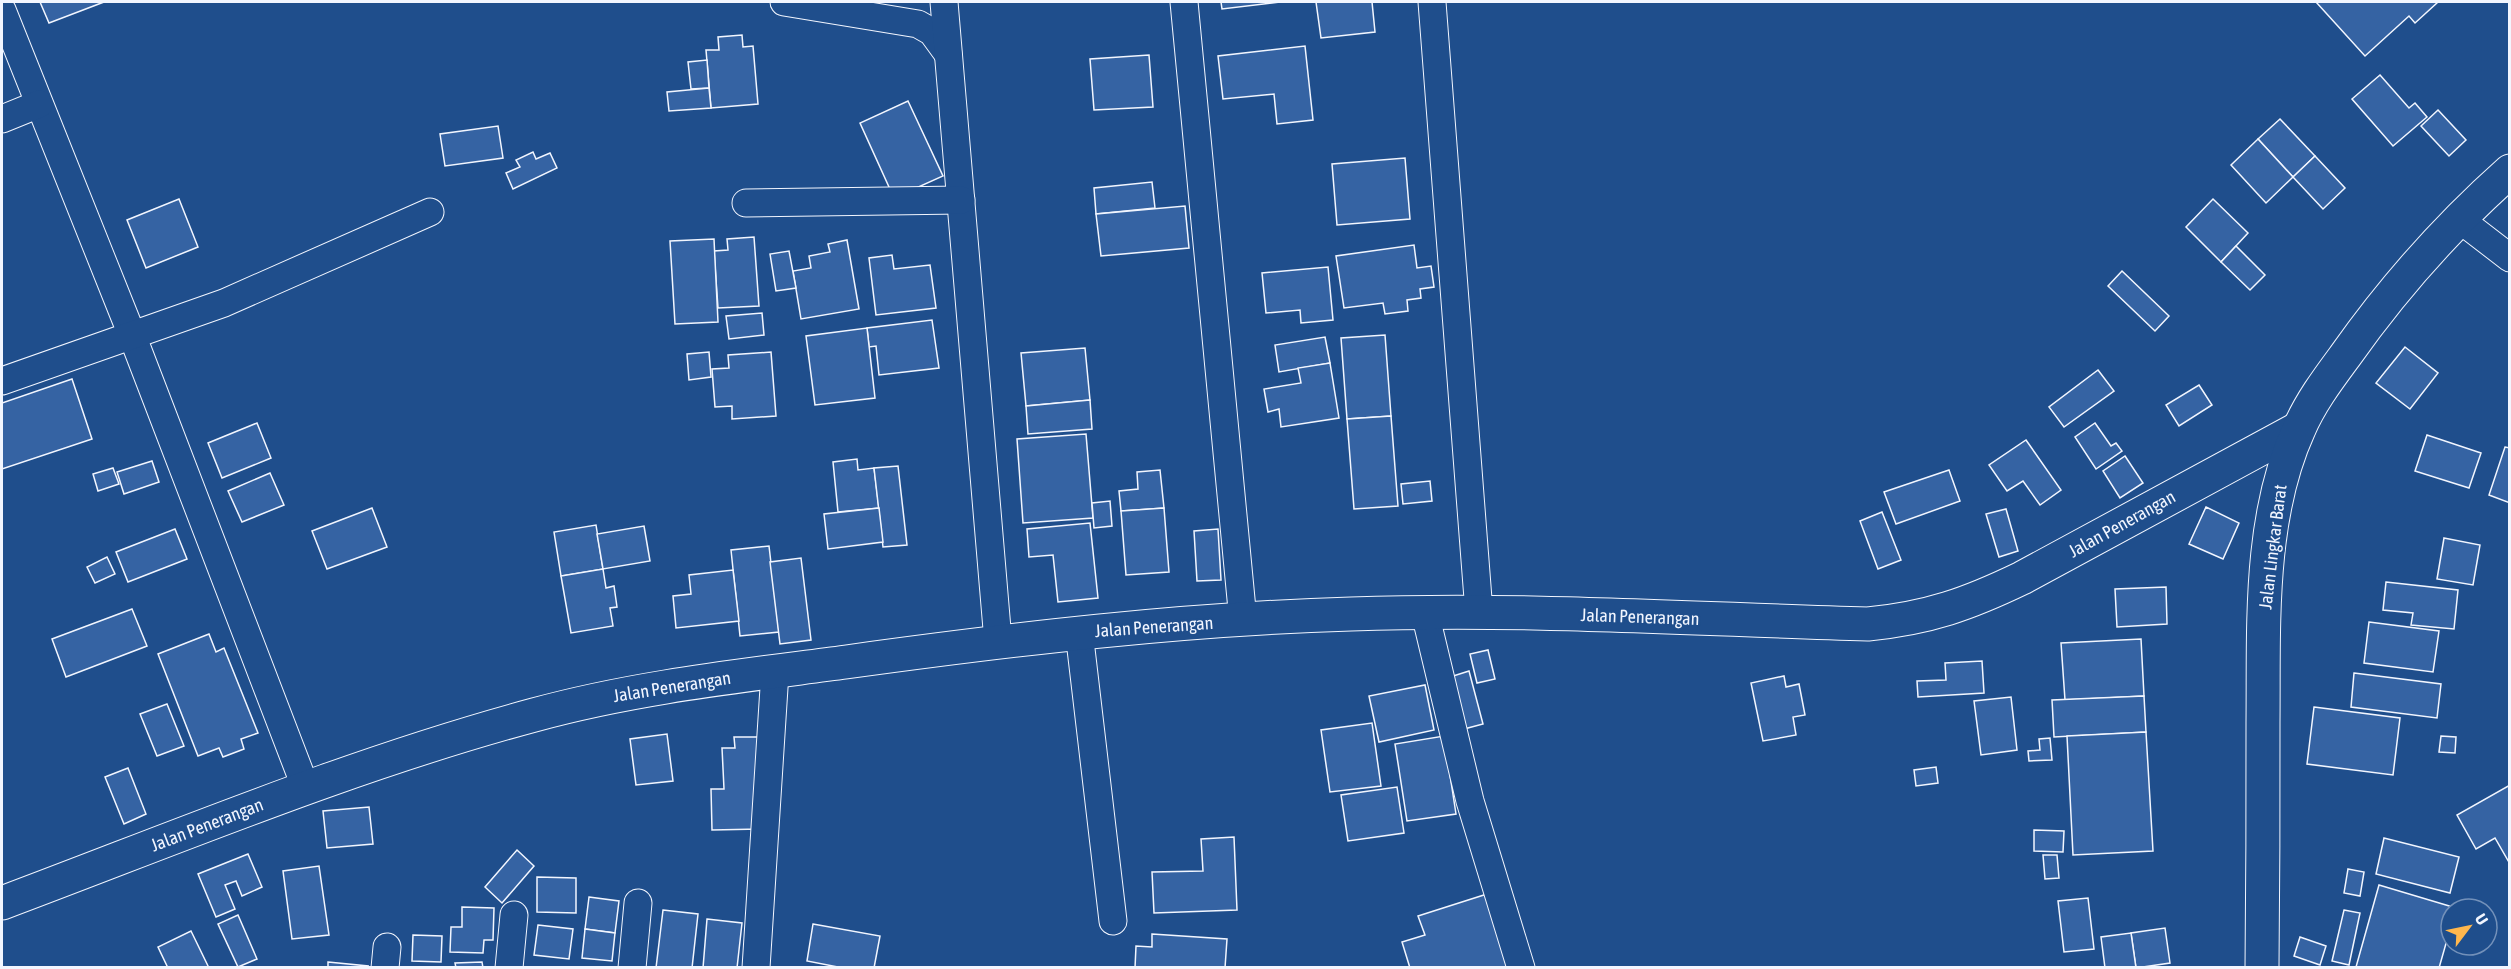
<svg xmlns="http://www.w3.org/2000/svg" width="2511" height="969" font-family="'Asap Condensed',sans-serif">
  <rect width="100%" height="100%" fill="#1f4e8c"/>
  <g fill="#3563a3" stroke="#f2f6ff" stroke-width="1.5">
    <path d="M40,2H104L49,23Z"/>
    <path d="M1221,2H1280L1222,9Z"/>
    <path d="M1316,2H1372L1375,32L1321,38Z"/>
    <path d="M2316,2H2438L2415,23L2409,16L2365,56Z"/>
    <path d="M742,35L743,47L753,46L758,104L711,108L706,50H719L718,37Z"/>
    <path d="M1305,46L1313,120L1277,124L1274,94L1223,99L1218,56Z"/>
    <path d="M1149,55L1153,107L1094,110L1090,59Z"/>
    <path d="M707,60L709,88L691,89L688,62Z"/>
    <path d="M2380,75L2409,108L2415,103L2427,117L2393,146L2352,99Z"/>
    <path d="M709,88L711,108L669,111L667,92Z"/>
    <path d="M908,101L943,176L894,198L860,123Z"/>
    <path d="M2438,110L2466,140L2449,156L2421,126Z"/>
    <path d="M2280,119L2315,156L2293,177L2258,139Z"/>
    <path d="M498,126L503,158L445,166L440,134Z"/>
    <path d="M2258,139L2293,177L2266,203L2231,165Z"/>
    <path d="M533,152L536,159L550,153L557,168L513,189L506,173L520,167L516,160Z"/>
    <path d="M2315,156L2345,188L2323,209L2293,177Z"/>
    <path d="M1405,158L1410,219L1337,225L1332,164Z"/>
    <path d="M1152,182L1155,208L1096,214L1094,188Z"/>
    <path d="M179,199L198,247L146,268L127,220Z"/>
    <path d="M2213,199L2248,233L2221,262L2186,227Z"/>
    <path d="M1185,206L1189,248L1101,256L1096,214Z"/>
    <path d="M754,237L759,306L718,308L714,251L728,250L727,239Z"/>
    <path d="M714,239L718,322L675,324L670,241Z"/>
    <path d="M847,240L859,309L801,319L793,271L811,268L809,256L830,252L828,244Z"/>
    <path d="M1414,245L1417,268L1431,266L1434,287L1420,289L1421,298L1407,300L1408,311L1385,314L1383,303L1344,308L1336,256Z"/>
    <path d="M2236,246L2265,275L2250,290L2221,262Z"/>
    <path d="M789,251L796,288L776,291L770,254Z"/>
    <path d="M892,255L894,269L930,265L936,308L876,315L869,258Z"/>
    <path d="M1328,267L1333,320L1301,323L1300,310L1266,313L1262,273Z"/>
    <path d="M2122,271L2169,316L2155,331L2108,286Z"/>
    <path d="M762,313L764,335L729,339L726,316Z"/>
    <path d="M932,320L939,368L879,375L876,346L869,347L867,328Z"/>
    <path d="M867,328L875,398L815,405L806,336Z"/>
    <path d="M1385,335L1391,416L1347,419L1341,338Z"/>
    <path d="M1325,337L1330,363L1279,372L1275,345Z"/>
    <path d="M2405,347L2438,373L2410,409L2376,383Z"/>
    <path d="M1085,348L1090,400L1026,406L1021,353Z"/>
    <path d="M709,352L711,377L689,380L687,354Z"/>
    <path d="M771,352L776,416L732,419V406L715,407L712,369L729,368L728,355Z"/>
    <path d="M1330,363L1339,418L1281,427L1279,409L1268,412L1264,389L1301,383L1298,368Z"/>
    <path d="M2098,370L2114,391L2064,427L2049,407Z"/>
    <path d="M72,379L92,439L2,469V403Z"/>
    <path d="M2199,385L2212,405L2179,426L2166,405Z"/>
    <path d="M1090,400L1092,429L1028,434L1026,406Z"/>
    <path d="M1391,416L1398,506L1354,509L1347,419Z"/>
    <path d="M257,423L271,458L222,478L208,443Z"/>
    <path d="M2095,423L2111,446L2116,443L2122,451L2096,469L2075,437Z"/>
    <path d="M1086,434L1093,518L1023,523L1017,439Z"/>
    <path d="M2427,435L2481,453L2469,488L2415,471Z"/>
    <path d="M2026,440L2061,490L2040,505L2023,481L2007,491L1989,465Z"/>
    <path d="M2505,447L2510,448V503L2489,495Z"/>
    <path d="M2125,456L2143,483L2120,498L2103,471Z"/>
    <path d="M857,459L858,470L874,468L879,508L838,512L833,462Z"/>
    <path d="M152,461L159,482L124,494L117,472Z"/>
    <path d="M898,466L907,545L883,547L874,468Z"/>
    <path d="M113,468L119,484L98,491L93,474Z"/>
    <path d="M1160,470L1164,508L1121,511L1119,491L1138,489L1137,472Z"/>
    <path d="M1949,470L1960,501L1896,524L1884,492Z"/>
    <path d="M270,473L284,505L242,522L228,491Z"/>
    <path d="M1430,481L1432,501L1403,504L1401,484Z"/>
    <path d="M1110,501L1112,526L1094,528L1092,503Z"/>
    <path d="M2206,507L2239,523L2223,559L2189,544Z"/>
    <path d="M372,508L387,547L327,569L312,531Z"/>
    <path d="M879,508L883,542L828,549L824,514Z"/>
    <path d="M1164,508L1169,572L1126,575L1121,511Z"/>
    <path d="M2006,509L2018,551L1999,557L1986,514Z"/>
    <path d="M1882,512L1901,560L1878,569L1860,521Z"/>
    <path d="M1090,523L1098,598L1058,602L1053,555L1029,557L1027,529Z"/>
    <path d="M596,525L603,569L561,576L554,532Z"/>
    <path d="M644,526L650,561L603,569L597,534Z"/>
    <path d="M175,529L187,559L128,582L116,552Z"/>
    <path d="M1218,529L1221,580L1197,581L1194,531Z"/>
    <path d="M2444,538L2480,545L2473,585L2437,579Z"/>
    <path d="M769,546L779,632L740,636L731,550Z"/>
    <path d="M107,557L115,574L95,583L87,567Z"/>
    <path d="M801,558L811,640L780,644L770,562Z"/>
    <path d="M603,569L606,588L614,586L617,607L610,608L613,626L571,633L561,576Z"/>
    <path d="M733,570L739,621L676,628L673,596L691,594L689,575Z"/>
    <path d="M2386,582L2458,590L2454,629L2411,625L2413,613L2383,610Z"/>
    <path d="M2166,587L2167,624L2117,627L2115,589Z"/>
    <path d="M132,609L147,646L66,677L52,639Z"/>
    <path d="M2369,622L2439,631L2433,672L2364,663Z"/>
    <path d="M209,634L216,652L224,648L258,733L241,739L244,749L223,757L219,748L198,756L158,654Z"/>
    <path d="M2141,639L2144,696L2065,700L2061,643Z"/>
    <path d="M1488,650L1495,679L1477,683L1470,654Z"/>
    <path d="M1982,661L1984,693L1918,697L1917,681L1946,680L1945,663Z"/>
    <path d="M1469,671L1483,724L1464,729L1450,677Z"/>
    <path d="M2354,673L2441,684L2437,718L2351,707Z"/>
    <path d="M1784,676L1786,687L1799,684L1805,715L1793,717L1796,735L1763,741L1751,683Z"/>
    <path d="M1425,685L1434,730L1379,742L1369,696Z"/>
    <path d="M2144,696L2146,732L2054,737L2052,700Z"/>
    <path d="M2011,697L2017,750L1981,755L1974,701Z"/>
    <path d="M167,704L184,746L157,756L140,714Z"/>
    <path d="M2314,707L2400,718L2393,775L2307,764Z"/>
    <path d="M1372,723L1381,786L1330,792L1321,730Z"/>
    <path d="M2146,732L2153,851L2073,855L2067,736Z"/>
    <path d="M667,734L673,781L636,785L630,739Z"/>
    <path d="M1444,736L1456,814L1407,821L1395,744Z"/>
    <path d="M2441,736L2456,737L2455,753L2439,752Z"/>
    <path d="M734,737H758L760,829L712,830L711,789H724L722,748H735Z"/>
    <path d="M2050,738L2052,760L2029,761L2028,751L2040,750L2039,739Z"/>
    <path d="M1936,767L1938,783L1916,786L1914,770Z"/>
    <path d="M128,768L146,814L124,824L105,777Z"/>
    <path d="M2510,785V864L2495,838L2476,849L2457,815Z"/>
    <path d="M1397,787L1404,833L1348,841L1341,795Z"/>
    <path d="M369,807L373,844L327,848L323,811Z"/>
    <path d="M2034,830L2064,831L2063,852L2034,851Z"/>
    <path d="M1234,837L1237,910L1154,913L1152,872L1203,871L1201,839Z"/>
    <path d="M2384,838L2459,857L2450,893L2376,874Z"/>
    <path d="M517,850L534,866L502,903L485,887Z"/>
    <path d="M248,854L262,887L242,896L236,881L225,885L235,909L216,917L198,874Z"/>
    <path d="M2043,855H2057L2059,878L2045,879Z"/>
    <path d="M319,866L329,935L292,939L283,871Z"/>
    <path d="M2348,869L2364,872L2360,896L2344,893Z"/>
    <path d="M537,877L576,878V913L537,912Z"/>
    <path d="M2379,885L2456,908L2451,909V926L2439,968L2356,967Z"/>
    <path d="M1487,894L1511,968H1410L1402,942L1425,935L1418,916Z"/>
    <path d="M589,897L619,901L615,933L585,929Z"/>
    <path d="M2088,898L2094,949L2064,952L2058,901Z"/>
    <path d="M462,907L494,908L493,940H484L483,953L450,952L451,927H462Z"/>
    <path d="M663,910L698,914L692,968H656Z"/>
    <path d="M2344,910L2360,913L2349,965L2332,961Z"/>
    <path d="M238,915L257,959L238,967L218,924Z"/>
    <path d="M707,919L742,923L737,968H703Z"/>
    <path d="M813,924L880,936L874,968H843L807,961Z"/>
    <path d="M538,925L573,929L569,959L534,955Z"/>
    <path d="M2165,928L2170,963L2136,968L2131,933Z"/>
    <path d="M585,929L615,933L612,961L582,958Z"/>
    <path d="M191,931L209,968H168L158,947Z"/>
    <path d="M2131,933L2136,968H2105L2101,937Z"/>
    <path d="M1152,934L1227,939L1225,968H1135L1136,946L1152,947Z"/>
    <path d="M413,935L442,936L441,962L412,961Z"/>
    <path d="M2300,937L2326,946L2320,965L2294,956Z"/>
    <path d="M328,962L368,966L367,968H328Z"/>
    <path d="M482,962L483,968H456L455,963Z"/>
  </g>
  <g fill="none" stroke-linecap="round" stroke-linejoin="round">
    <defs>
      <g id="street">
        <path d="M784,2L918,24L932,32L948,54"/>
        <path d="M944,2L998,641"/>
        <path d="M1184,2L1243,620"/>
        <path d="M1432,2L1479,612"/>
        <path d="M2,10L132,335L305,786"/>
        <path d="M2,119L39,104"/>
        <path d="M746,203L961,200"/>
        <path d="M2458,218L2510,258"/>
        <path d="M2,381L224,303L430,212"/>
        <path d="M1425,613L1470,801L1521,968"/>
        <path d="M1079,632L1113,921"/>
        <path d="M385,968L387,947"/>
        <path d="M509,968L514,915"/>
        <path d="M632,968L638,903"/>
        <path d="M756,968L775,672"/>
      </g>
      <path id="secondary" d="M2,903C178,837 352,764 534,715C636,687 741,676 846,662C1013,639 1182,619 1351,614C1523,608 1696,619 1868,624C1929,618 1968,604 2022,578L2299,428"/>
      <path id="highway" d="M2262,968C2263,886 2263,805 2263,723C2264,627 2258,519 2299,429C2310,403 2328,379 2345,356C2393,288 2447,227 2510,171"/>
    </defs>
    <use href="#street" stroke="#f2f6ff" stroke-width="29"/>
    <use href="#secondary" stroke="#f2f6ff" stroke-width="35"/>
    <use href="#highway" stroke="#f2f6ff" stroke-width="35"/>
    <use href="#street" stroke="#1f4e8c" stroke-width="27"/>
    <use href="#secondary" stroke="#1f4e8c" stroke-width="33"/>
    <use href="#highway" stroke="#1f4e8c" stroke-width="33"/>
  </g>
  <g text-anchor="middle" stroke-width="4.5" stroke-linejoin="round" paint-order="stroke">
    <g font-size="18" fill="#f2f6ff" stroke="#1f4e8c">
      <text transform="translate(2122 524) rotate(-29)" y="6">Jalan Penerangan</text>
      <text transform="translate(2273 547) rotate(-83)" y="6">Jalan Lingkar Barat</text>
      <text transform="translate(1640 617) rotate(2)" y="6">Jalan Penerangan</text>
      <text transform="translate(1154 627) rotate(-4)" y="6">Jalan Penerangan</text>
      <text transform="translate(672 687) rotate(-9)" y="6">Jalan Penerangan</text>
      <text transform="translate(207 825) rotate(-21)" y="6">Jalan Penerangan</text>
    </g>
  </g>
  <rect width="2511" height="969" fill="none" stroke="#f2f6ff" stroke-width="6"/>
  <g transform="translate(2469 927) rotate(58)"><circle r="28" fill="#1f4e8c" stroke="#7391ba" stroke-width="1.5"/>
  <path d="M0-4.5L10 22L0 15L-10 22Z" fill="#ffb74d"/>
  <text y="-9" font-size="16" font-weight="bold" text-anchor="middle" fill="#f2f6ff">U</text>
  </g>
</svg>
